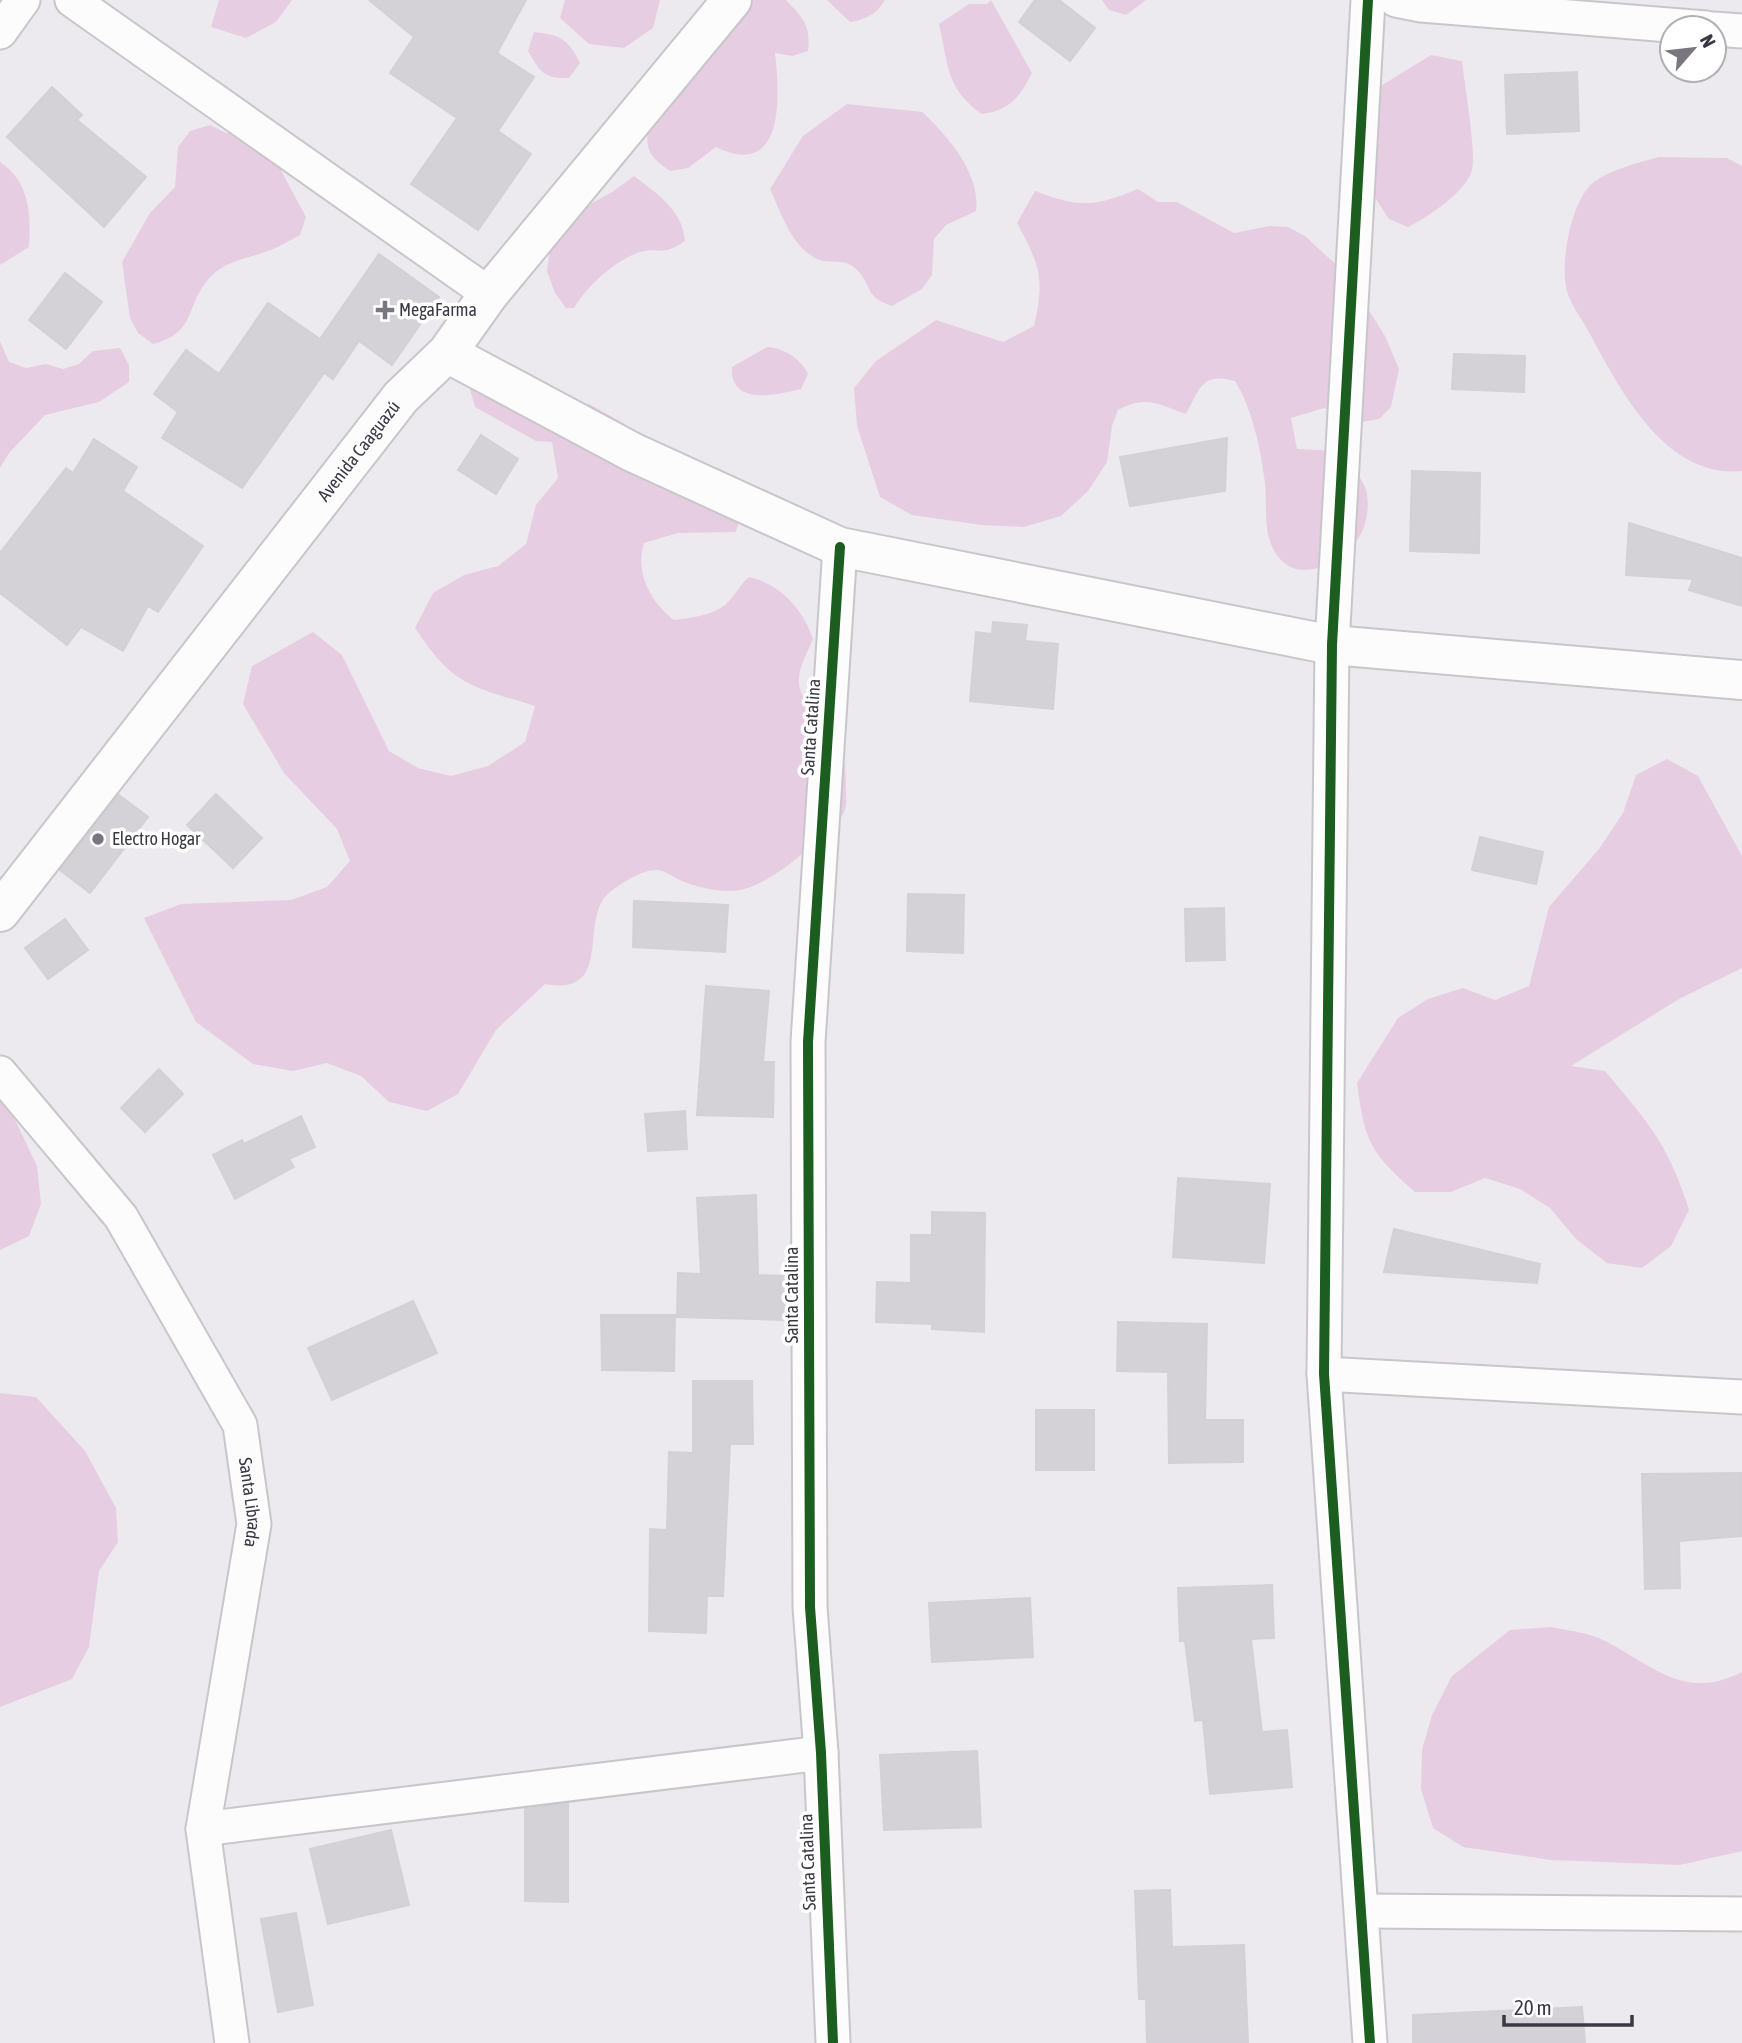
<svg xmlns="http://www.w3.org/2000/svg" width="1742" height="2043" font-family="'Asap Condensed',sans-serif">
  <rect width="100%" height="100%" fill="#edeaef"/>
  <g fill="#e7cde1">
    <path d="M219,0H292L276,22L246,38L211,27Z"/>
    <path d="M565,0H660L653,28L624,48L589,44L560,18Z"/>
    <path d="M736,0H786C803,18 811,25 808,51L792,56L775,53C780,95 785,181 716,147L688,168L670,171C647,155 645,149 649,121Z"/>
    <path d="M827,0H885C878,13 865,20 850,22Z"/>
    <path d="M991,0L1032,73C1020,97 1009,111 982,114C946,90 948,63 939,24L969,4H987Z"/>
    <path d="M1102,0H1146L1126,15L1109,10Z"/>
    <path d="M534,32C561,35 568,39 580,63L569,78C544,79 540,72 528,51Z"/>
    <path d="M1431,55L1462,61C1464,81 1477,155 1472,170C1467,191 1427,218 1408,227L1389,219L1366,184L1371,92Z"/>
    <path d="M847,104L922,112C948,136 981,174 976,211L946,225L934,239L932,275L922,289L892,306C864,297 873,286 856,269C844,258 832,264 820,260C792,250 781,212 770,189L803,136Z"/>
    <path d="M210,125L226,133L241,131L278,165L306,217L300,235C290,240 281,246 271,250C248,259 223,260 207,281C185,308 196,333 153,344L138,333L130,318L122,262L150,213L175,187L178,147L190,131Z"/>
    <path d="M1659,157L1727,158L1742,166V471C1666,479 1620,390 1590,334C1583,320 1568,302 1566,286C1561,259 1571,200 1594,182C1611,169 1638,163 1659,157Z"/>
    <path d="M0,162C30,182 31,215 29,247L0,265Z"/>
    <path d="M634,176C656,193 683,210 685,241C660,258 660,246 640,252C614,261 588,285 574,308H566L555,293L547,271L550,249L569,216L612,192Z"/>
    <path d="M1138,189L1158,202H1177L1234,233L1269,226L1288,227L1305,236L1346,274L1385,336L1399,369L1391,407L1379,419L1362,422L1324,408L1291,418L1297,449L1336,451C1347,463 1364,477 1367,494C1373,534 1344,568 1304,570C1287,570 1275,557 1270,541C1264,524 1267,501 1265,483C1261,450 1252,408 1235,381C1202,372 1200,388 1186,414C1158,404 1146,395 1118,410L1112,426L1107,462L1088,491L1061,516L1024,527L982,525L912,515L880,497L857,426L854,388L876,361L936,320L1003,342L1034,326C1045,279 1040,265 1017,223L1035,191C1080,208 1094,207 1138,189Z"/>
    <path d="M0,341L9,362L26,368L46,364L63,369L79,364L93,351L120,348L129,365V382L99,402L45,415L9,453L0,468Z"/>
    <path d="M767,347C784,348 801,359 808,374L801,389C777,395 729,406 732,367Z"/>
    <path d="M483,377L531,401L589,404L623,423L647,447L662,455L681,452L697,459L723,483L741,513L736,532L678,533L644,543C635,573 650,601 674,620C690,618 715,615 727,603C736,594 739,586 749,577C780,584 803,609 813,639C807,654 795,673 800,689C804,703 812,704 821,712C843,731 846,765 846,791C846,800 847,809 842,816C823,839 769,886 740,890C722,893 699,888 682,881C675,878 666,871 658,870C642,869 622,883 610,892C577,918 616,997 545,984L496,1030L458,1094L427,1111L389,1102L361,1076L327,1063L293,1071L253,1064L196,1022L144,918L181,904L291,900L327,887L350,861L337,829L284,773L243,704L252,666L313,632L342,655L389,751L418,768L451,776L488,766L525,742L535,706C471,686 454,687 415,628L433,593L464,575L498,566L526,544L536,505L558,478L552,442L536,441L475,407L470,389Z"/>
    <path d="M1667,759L1698,776L1742,856V968L1679,999L1571,1066L1605,1071C1648,1122 1669,1145 1689,1210L1671,1246L1642,1268L1607,1263L1576,1239L1550,1208L1520,1189L1485,1178L1451,1192H1415C1370,1152 1365,1143 1357,1083L1398,1018L1428,999L1463,988L1495,1000L1529,986L1549,907L1599,849L1623,813L1636,775Z"/>
    <path d="M0,1100L7,1103L37,1166L41,1204L29,1236L0,1250Z"/>
    <path d="M0,1393L36,1397L85,1451L116,1508L118,1542L99,1571L89,1647L72,1679L0,1707Z"/>
    <path d="M1551,1627C1566,1630 1584,1632 1599,1638C1650,1662 1682,1703 1742,1672V1851L1680,1865L1551,1860L1463,1847L1433,1828L1421,1789L1422,1750L1432,1715L1452,1676L1510,1630Z"/>
  </g>
  <g fill="#d4d1d7" stroke="#d3d0d7" stroke-width="2">
    <path d="M369,0H526L497,53L534,77L498,131L531,154L478,230L411,184L457,118L390,73L414,37Z"/>
    <path d="M1035,0H1059L1095,28L1070,61L1019,22Z"/>
    <path d="M1577,72L1579,131L1507,134L1505,75Z"/>
    <path d="M52,87L82,115L77,120L146,177L104,227L7,137Z"/>
    <path d="M379,254L439,297L392,365L359,341L333,379L324,373L242,488L162,438L178,412L154,394L186,350L219,374L268,303L320,339Z"/>
    <path d="M65,273L102,302L66,349L29,320Z"/>
    <path d="M1454,354L1525,356L1524,392L1452,389Z"/>
    <path d="M481,435L518,459L496,494L458,470Z"/>
    <path d="M1227,438L1225,491L1130,506L1120,457Z"/>
    <path d="M94,439L137,467L123,491L203,546L158,612L148,606L123,651L81,627L67,645L0,593V553L66,468L73,473Z"/>
    <path d="M1412,471L1480,473L1479,553L1410,551Z"/>
    <path d="M1629,523L1742,558V606L1689,590L1693,579L1626,575Z"/>
    <path d="M993,622L1027,625L1025,641L1058,644L1053,709L970,701L976,632L992,634Z"/>
    <path d="M216,794L262,838L233,868L187,825Z"/>
    <path d="M119,795L148,817L90,893L60,870Z"/>
    <path d="M1480,837L1543,852L1536,884L1472,870Z"/>
    <path d="M908,894L964,895L963,953L907,951Z"/>
    <path d="M634,901L728,905L725,952L633,947Z"/>
    <path d="M1224,908L1225,960L1186,961L1185,909Z"/>
    <path d="M65,919L88,950L48,979L25,948Z"/>
    <path d="M706,986L769,991L763,1062H774L773,1117L697,1115Z"/>
    <path d="M159,1069L183,1094L145,1132L121,1108Z"/>
    <path d="M685,1111L687,1149L648,1151L645,1114Z"/>
    <path d="M301,1116L315,1147L289,1159L294,1167L235,1199L213,1155L242,1140L244,1144Z"/>
    <path d="M1178,1178L1270,1184L1264,1263L1173,1257Z"/>
    <path d="M756,1195L758,1275L788,1276L787,1320L677,1317L678,1273L701,1274L697,1198Z"/>
    <path d="M932,1212L985,1213L984,1332L932,1329V1324L876,1322L877,1282L911,1283V1235H932Z"/>
    <path d="M1394,1229L1540,1264L1537,1283L1384,1272Z"/>
    <path d="M413,1301L437,1353L332,1400L308,1348Z"/>
    <path d="M601,1315H675L674,1371L602,1370Z"/>
    <path d="M1118,1322L1207,1324L1205,1420H1243V1462L1169,1463L1168,1372L1117,1371Z"/>
    <path d="M693,1381H752L753,1444H730L723,1596H707L706,1633L649,1631L650,1529L667,1530L669,1452L693,1453Z"/>
    <rect x="1036" y="1410" width="58" height="60"/>
    <path d="M1742,1473V1536L1679,1541L1680,1588L1645,1589L1642,1474Z"/>
    <path d="M1272,1585L1274,1638L1251,1639L1262,1732L1287,1730L1292,1787L1210,1794L1203,1720L1195,1721L1185,1641H1180L1178,1588Z"/>
    <path d="M1030,1598L1033,1657L932,1662L929,1603Z"/>
    <path d="M977,1751L981,1827L884,1830L880,1755Z"/>
    <path d="M568,1803V1902L525,1901V1809Z"/>
    <path d="M391,1830L409,1905L328,1924L310,1849Z"/>
    <path d="M1170,1890L1172,1947L1244,1945L1248,2043H1147L1146,1999H1139L1135,1891Z"/>
    <path d="M296,1913L313,2005L278,2012L261,1919Z"/>
    <path d="M1582,2007L1585,2043H1413V2015Z"/>
  </g>
  <g fill="none" stroke-linecap="round" stroke-linejoin="round">
    <defs>
      <g id="minor">
        <path d="M72,0L489,294"/>
        <path d="M1368,0L1332,645L1324,1374L1370,2043"/>
        <path d="M1396,0L1421,5L1706,28"/>
        <path d="M1714,29L1742,31"/>
        <path d="M0,32L23,0"/>
        <path id="s1" d="M0,1073L121,1217L240,1425L254,1524L203,1829L232,2043"/>
        <path d="M1324,1374L1742,1397"/>
        <path d="M203,1829L821,1753"/>
        <path d="M1362,1911L1742,1914"/>
        <path d="M833,2043L821,1753L810,1607L808,1042L840,547"/>
      </g>
      <g id="tertiary">
        <path d="M447,353L632,452L840,547L1332,645L1742,680"/>
        <path id="s2" d="M0,912L401,397L447,353L489,294L732,0"/>
      </g>
    </defs>
    <use href="#minor" stroke="#c9c6cb" stroke-width="37"/>
    <use href="#tertiary" stroke="#c9c6cb" stroke-width="42"/>
    <use href="#minor" stroke="#fcfcfd" stroke-width="33"/>
    <use href="#tertiary" stroke="#fcfcfd" stroke-width="38"/>
    <defs>
      <g id="cycleway">
        <path d="M1368,0L1332,645L1324,1374L1370,2043"/>
        <path d="M833,2043L821,1753L810,1607L808,1042L840,547"/>
      </g>
    </defs>
    <use href="#cycleway" stroke="#fff" stroke-width="15"/>
    <use href="#cycleway" stroke="#1b5e20" stroke-width="10"/>
  </g>
  <g fill="#7a7680" stroke="#fff" stroke-width="2.5">
    <path d="M381.5 299.5h7v7h7v7h-7v7h-7v-7h-7v-7h7z"/>
    <circle cx="98" cy="839" r="7"/>
  </g>
  <g text-anchor="middle" stroke-width="7" stroke-linejoin="round" paint-order="stroke">
    <g font-size="18" fill="#3c3744" stroke="#fff" text-anchor="start">
      <text x="399" y="316">MegaFarma</text>
      <text x="112" y="845">Electro Hogar</text>
    </g>
    <g font-size="18" fill="#3c3744" stroke="#fff">
      <text dy="6" stroke="none"><textPath href="#s2" startOffset="584">Avenida Caaguazú</textPath></text>
      <text transform="translate(811 727) rotate(-86)" y="6">Santa Catalina</text>
      <text transform="translate(792 1295) rotate(-90)" y="6">Santa Catalina</text>
      <text dy="6" stroke="none"><textPath href="#s1" startOffset="506">Santa Librada</textPath></text>
      <text transform="translate(808 1862) rotate(-92)" y="6">Santa Catalina</text>
    </g>
  </g>
  <g transform="translate(1693 49) rotate(62)"><circle r="33" fill="#ffffff" stroke="#b1afb4" stroke-width="2"/>
  <path d="M0-5L12 26L0 18L-12 26Z" fill="#7a7680"/>
  <text y="-10" font-size="19" font-weight="bold" text-anchor="middle" fill="#3c3744">N</text>
  </g>
  <path d="M1504 2015v10h128v-10" fill="none" stroke="#3c3744" stroke-width="3.5"/>
  <text x="1514" y="2015" font-size="21" fill="#3c3744" stroke="#ffffff" stroke-width="5" paint-order="stroke">20 m</text>
</svg>
